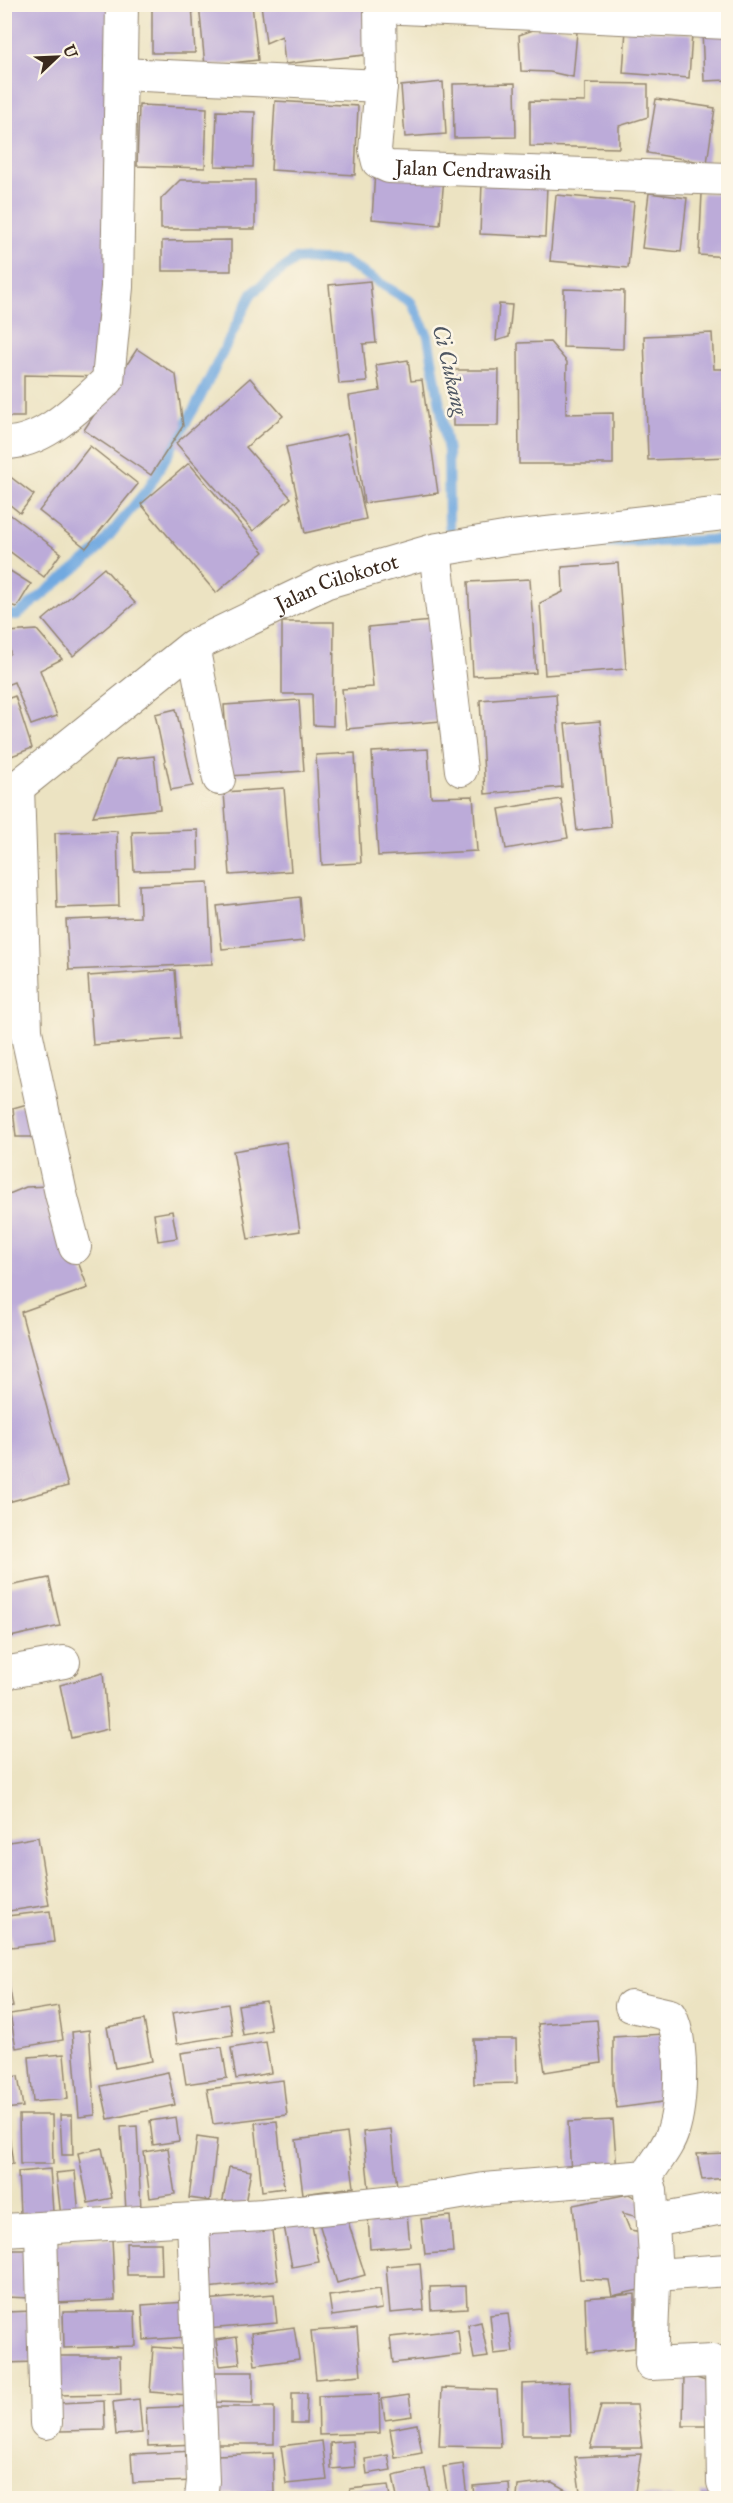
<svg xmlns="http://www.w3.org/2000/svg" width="733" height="2503" font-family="'IM FELL Great Primer',serif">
  <rect width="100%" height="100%" fill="#fcf5e5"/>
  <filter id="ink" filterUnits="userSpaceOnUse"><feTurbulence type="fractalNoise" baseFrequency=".0167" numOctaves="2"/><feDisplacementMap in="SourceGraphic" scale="12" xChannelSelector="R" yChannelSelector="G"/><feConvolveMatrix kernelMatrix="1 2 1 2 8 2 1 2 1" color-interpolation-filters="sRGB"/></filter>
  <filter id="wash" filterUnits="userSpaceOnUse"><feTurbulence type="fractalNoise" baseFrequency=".008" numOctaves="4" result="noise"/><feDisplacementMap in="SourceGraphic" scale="24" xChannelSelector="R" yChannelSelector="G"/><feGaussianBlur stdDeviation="1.35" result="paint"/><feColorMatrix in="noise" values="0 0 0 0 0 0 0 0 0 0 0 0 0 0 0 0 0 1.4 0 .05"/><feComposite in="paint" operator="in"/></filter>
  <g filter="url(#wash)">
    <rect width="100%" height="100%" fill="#ece3c2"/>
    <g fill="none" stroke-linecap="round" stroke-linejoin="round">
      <g stroke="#71a9e0" stroke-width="10">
        <path d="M582,545L728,539"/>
        <path d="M4,614L17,615L96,552L149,487L199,400L252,293L296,259L344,261L411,302L428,336L448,451L449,525L453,543"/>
      </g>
    </g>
    <g id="blocks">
      <g fill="#bcabd9">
        <path d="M4,4H112L105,377L24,375V417H4Z"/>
        <path d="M152,4H192L195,53H152Z"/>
        <path d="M199,4H252L258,60L205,66Z"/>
        <path d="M261,4H366L373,54L285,64L282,36L266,43Z"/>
        <path d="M547,25L577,32L573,77L550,72L521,71L519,35Z"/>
        <path d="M728,28V80L704,81L702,29Z"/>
        <path d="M626,29L692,34L689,78L623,73Z"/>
        <path d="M443,82L446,134L405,137L401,86Z"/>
        <path d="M515,83L516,137L454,138L453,84Z"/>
        <path d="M585,83L648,84V117L619,126V148L530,146V101L585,102Z"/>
        <path d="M656,99L715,108L707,163L647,153Z"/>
        <path d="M275,101L358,106L355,175L271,170Z"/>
        <path d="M139,105L207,108L205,168L137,166Z"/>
        <path d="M217,111L255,112L253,167L215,166Z"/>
        <path d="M375,171L444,177L440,225L372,219Z"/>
        <path d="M180,180H255V229H161V199Z"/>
        <path d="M482,183L547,185L545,237L480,234Z"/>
        <path d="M649,193L687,198L681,252L642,248Z"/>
        <path d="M702,193L728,194V257L699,255Z"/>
        <path d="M556,195L634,202L628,268L550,261Z"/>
        <path d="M231,240V271H162V241Z"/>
        <path d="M370,281L376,343L363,344L367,382L339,384L329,285Z"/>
        <path d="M564,289L624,291L623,349L563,347Z"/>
        <path d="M499,304L512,305L509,337L496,341Z"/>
        <path d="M712,333L714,369H728V457L648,460L644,336Z"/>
        <path d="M550,342L567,362L566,414L613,413V464H519L518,343Z"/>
        <path d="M137,349L176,375L183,426L151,475L84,430Z"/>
        <path d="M408,360L411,381L422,380L438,493L364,503L349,396L380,391L376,365Z"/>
        <path d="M453,370H499L498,426H453Z"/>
        <path d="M250,378L283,416L246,447L291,498L253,531L176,443Z"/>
        <path d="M347,434L366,519L305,533L286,447Z"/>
        <path d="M90,446L138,484L86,548L39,511Z"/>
        <path d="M189,463L264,552L216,593L141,504Z"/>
        <path d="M4,472L34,495L20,513L4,500Z"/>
        <path d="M4,510L61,553L44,577L4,547Z"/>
        <path d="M618,563L626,669L545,675L540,603L563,592L562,567Z"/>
        <path d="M4,567L31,584L17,607L4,604Z"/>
        <path d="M104,568L135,603L73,656L43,620Z"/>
        <path d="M530,579L536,673L473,676L468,582Z"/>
        <path d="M432,621L441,721L346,729L342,689L373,687L368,627Z"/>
        <path d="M282,622H334L333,726L313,725L312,694H282Z"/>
        <path d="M37,630L62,659L40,670L57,716L31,725L14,682L4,686V659L10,653L8,632Z"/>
        <path d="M556,694L562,787L485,794L480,700Z"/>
        <path d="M15,696L32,748L4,759V700Z"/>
        <path d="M299,700L304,771L229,776L224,705Z"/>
        <path d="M176,709L193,786L171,790L155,714Z"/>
        <path d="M600,721L611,827L577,831L565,724Z"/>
        <path d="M428,749L431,797L473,796L477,851L378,856L372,752Z"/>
        <path d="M355,753L361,863L322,865L316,755Z"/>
        <path d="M154,756L160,809L93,816L116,760Z"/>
        <path d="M284,788L291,871L230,875L224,792Z"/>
        <path d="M561,799L568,838L506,849L499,809Z"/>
        <path d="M198,830L199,869L134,871L132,832Z"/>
        <path d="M117,831L119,906L57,908L55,833Z"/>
        <path d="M208,882L212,964L69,970L66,920L140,917L139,885Z"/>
        <path d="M300,897L304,941L222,949L217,906Z"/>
        <path d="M4,899L16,987L4,989Z"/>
        <path d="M175,970L180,1039L93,1045L88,976Z"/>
        <path d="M4,1094L11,1129L4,1130Z"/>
        <path d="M34,1102L39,1137H16L13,1108Z"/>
        <path d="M286,1142L300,1231L248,1239L233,1151Z"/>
        <path d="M49,1186L88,1288L21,1312L68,1486L8,1502L4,1491V1196L26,1187Z"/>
        <path d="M172,1211L177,1238L158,1241L154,1214Z"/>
        <path d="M49,1578L60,1626L10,1637L4,1614V1587Z"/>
        <path d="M103,1673L108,1729L71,1738L60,1685Z"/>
        <path d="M38,1837L49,1905L9,1911L4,1886V1843Z"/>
        <path d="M50,1911L54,1942L11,1947L7,1916Z"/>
        <path d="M4,1958L13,2007L4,2008Z"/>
        <path d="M266,2001L271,2030L243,2035L238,2005Z"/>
        <path d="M228,2004L233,2035L177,2044L172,2013Z"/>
        <path d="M58,2006L63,2040L16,2048L10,2014Z"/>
        <path d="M144,2020L152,2061L115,2068L107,2027Z"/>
        <path d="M597,2020L601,2063L545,2072L538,2024Z"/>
        <path d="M89,2030L95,2115L79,2117L72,2032Z"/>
        <path d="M664,2034L670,2101L617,2108L613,2085V2037Z"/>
        <path d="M473,2039H516L517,2083L474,2084Z"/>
        <path d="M266,2042L271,2073L236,2079L231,2048Z"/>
        <path d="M222,2047L227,2078L186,2084L181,2053Z"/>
        <path d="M64,2054L68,2099L33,2102L29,2057Z"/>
        <path d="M168,2072L175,2105L108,2119L101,2086Z"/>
        <path d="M18,2076L23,2107L4,2109V2078Z"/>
        <path d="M283,2080L287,2115L213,2124L207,2089Z"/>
        <path d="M19,2115H52L53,2164H20Z"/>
        <path d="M60,2115H72L73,2155H62Z"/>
        <path d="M176,2117L179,2141L153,2145L150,2121Z"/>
        <path d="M613,2120L617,2171L571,2174L568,2122Z"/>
        <path d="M277,2121L284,2188L262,2191L255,2123Z"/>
        <path d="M137,2126L141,2210L126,2211L121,2127Z"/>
        <path d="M8,2127L13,2164L4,2165V2128Z"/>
        <path d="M391,2129L397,2187L369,2189L363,2132Z"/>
        <path d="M347,2133L354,2187L303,2194L296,2140Z"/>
        <path d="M197,2137L217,2140L210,2201L189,2198Z"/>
        <path d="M102,2148L112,2198L88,2203L78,2153Z"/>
        <path d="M168,2148L175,2194L150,2198L144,2152Z"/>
        <path d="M728,2153V2178L702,2180L697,2154Z"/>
        <path d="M229,2167L251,2171L244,2209L222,2205Z"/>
        <path d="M50,2169L53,2212L20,2214L18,2172Z"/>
        <path d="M75,2171L79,2215L61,2217L56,2173Z"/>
        <rect x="5" y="2179" width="3" height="41"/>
        <path d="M629,2194L643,2202L645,2219L623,2213L630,2230L648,2233V2288L612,2296L635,2294V2348L587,2353L585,2298L612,2296L609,2280L580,2279L573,2205Z"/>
        <path d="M407,2213L410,2246L370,2249L368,2216Z"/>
        <path d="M310,2215L319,2262L292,2267L283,2221Z"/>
        <path d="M346,2215L365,2275L337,2283L319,2223Z"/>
        <path d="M450,2216L453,2252L425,2254L421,2219Z"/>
        <path d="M271,2222L278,2280L207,2288L201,2230Z"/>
        <path d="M112,2239L115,2300L57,2303L54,2243Z"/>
        <path d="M126,2243H161L162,2275H127Z"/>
        <path d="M4,2250H33L32,2298L4,2297Z"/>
        <path d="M420,2263L424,2310L390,2313L386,2266Z"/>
        <path d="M466,2286L467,2308L431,2310L430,2287Z"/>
        <path d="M380,2289L382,2309L332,2316L329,2296Z"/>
        <path d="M274,2294L277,2323L207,2329L205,2300Z"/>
        <path d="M186,2302L188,2337L144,2340L142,2305Z"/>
        <path d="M35,2311L36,2362L4,2363V2312Z"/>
        <path d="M135,2311L136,2346L64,2348L63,2312Z"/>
        <path d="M508,2313L513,2352L494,2354L490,2315Z"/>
        <path d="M481,2322L488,2357L474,2359L468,2325Z"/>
        <path d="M294,2327L299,2359L255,2365L251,2333Z"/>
        <path d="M357,2328L361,2375L316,2379L311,2331Z"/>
        <path d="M458,2330L461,2355L393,2363L390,2337Z"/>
        <path d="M237,2337L240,2364L220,2366L216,2340Z"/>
        <path d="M153,2347L192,2350L189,2395L150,2392Z"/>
        <path d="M57,2356H120L121,2394L57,2395Z"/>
        <path d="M213,2372H253V2403L213,2402Z"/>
        <path d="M684,2374L715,2384V2426H683Z"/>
        <path d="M569,2382L571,2435H522V2384Z"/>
        <path d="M442,2388L497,2390L501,2447L439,2446Z"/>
        <path d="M292,2393H307L306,2423H292Z"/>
        <path d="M379,2394L380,2433L319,2435L318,2396Z"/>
        <path d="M409,2395L412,2416L385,2420L382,2399Z"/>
        <path d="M139,2399L142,2433L116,2435L113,2402Z"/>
        <path d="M104,2401L105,2430L60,2431L59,2403Z"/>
        <path d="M601,2405H637L642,2448H590Z"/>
        <path d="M196,2406L197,2444L148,2446L146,2408Z"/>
        <rect x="206" y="2407" width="68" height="37"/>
        <path d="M417,2424L422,2453L395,2458L390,2429Z"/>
        <path d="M322,2441L327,2480L286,2484L281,2446Z"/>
        <path d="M353,2441L355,2467L331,2469L330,2443Z"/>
        <path d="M194,2451L195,2481L133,2483L131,2454Z"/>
        <path d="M273,2453L274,2493L217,2494L216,2455Z"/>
        <path d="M641,2454L634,2498H581L575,2457Z"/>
        <path d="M388,2455L391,2470L367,2474L365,2459Z"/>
        <path d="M463,2464L467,2498H448L443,2467Z"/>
        <path d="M425,2469L431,2498H397L393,2476Z"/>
        <path d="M552,2482L568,2491L566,2498H517L518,2486Z"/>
        <path d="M509,2483L510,2498H474L473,2486Z"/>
        <path d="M388,2485L390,2498H351L350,2489Z"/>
        <path d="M701,2493L723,2494L722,2498H701Z"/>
        <path d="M643,2495L674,2497L673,2498H642Z"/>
      </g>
    </g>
  </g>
  <g filter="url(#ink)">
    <use href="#blocks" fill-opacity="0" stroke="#948670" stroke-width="1.5"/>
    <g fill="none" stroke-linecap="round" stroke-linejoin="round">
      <defs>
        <g id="minor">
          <path id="s1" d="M380,4L381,86L375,150L378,162L389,167L728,179"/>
          <path d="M380,7L728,23"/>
          <path d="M121,74L381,86"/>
          <path d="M4,443C44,444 80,405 108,380L117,287L122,4"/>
          <path d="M435,550L461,770"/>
          <path d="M193,646L219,779"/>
          <path d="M18,787L26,1031L61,1194L75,1247"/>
          <path d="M4,1673L64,1662"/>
          <path d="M631,2006L670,2015C684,2040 682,2103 673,2131C669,2146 655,2162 647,2176"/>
          <path d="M193,2220L203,2481L201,2498"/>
          <path d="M653,2221L728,2207"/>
          <path d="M4,2230L263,2215L443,2196L484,2189L647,2176L651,2191L655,2258L651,2364L713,2361L721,2366L723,2482L728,2494"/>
          <path d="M41,2230L46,2423"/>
          <path d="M655,2275L728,2270"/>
        </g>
        <g id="tertiary">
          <path id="s2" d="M4,798L193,646L326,582L435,550L507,538L728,513"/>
        </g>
      </defs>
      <use href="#minor" stroke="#948670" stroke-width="34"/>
      <use href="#tertiary" stroke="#948670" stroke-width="35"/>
      <use href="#minor" stroke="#fff" stroke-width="32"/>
      <use href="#tertiary" stroke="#fff" stroke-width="33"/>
    </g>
  </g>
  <g text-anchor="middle" stroke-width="5" stroke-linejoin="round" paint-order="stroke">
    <g font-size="21" fill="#3b2a1e" stroke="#fcf5e5">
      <text dy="7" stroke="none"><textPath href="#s1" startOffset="255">Jalan Cendrawasih</textPath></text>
      <text dy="7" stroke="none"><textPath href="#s2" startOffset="400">Jalan Cilokotot</textPath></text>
    </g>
    <g font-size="22" font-style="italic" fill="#4e5662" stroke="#fcf5e5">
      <text transform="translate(451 370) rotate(77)" y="8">Ci Cukang</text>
    </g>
  </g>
  <rect width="733" height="2503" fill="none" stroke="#fcf5e5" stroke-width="24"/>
  <g transform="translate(57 57) rotate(67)" stroke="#fcf5e5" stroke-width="4.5" paint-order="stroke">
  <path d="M0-4.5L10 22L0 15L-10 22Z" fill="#3b2a1e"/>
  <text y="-9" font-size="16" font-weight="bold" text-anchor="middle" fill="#3b2a1e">U</text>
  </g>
</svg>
